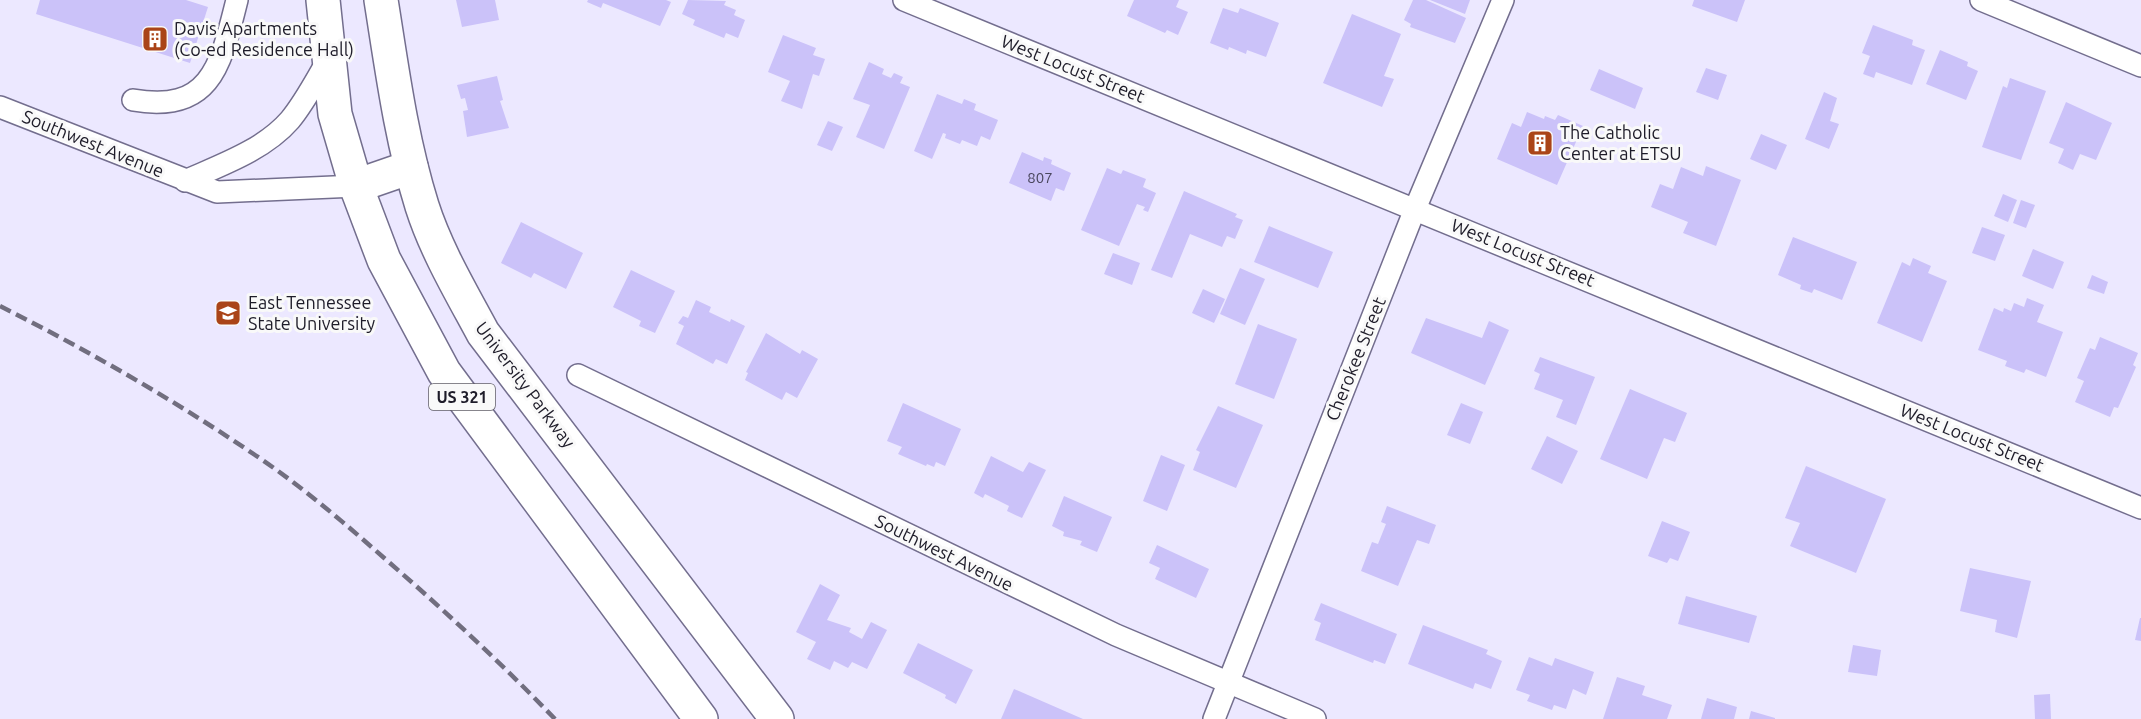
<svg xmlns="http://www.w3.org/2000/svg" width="2141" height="719" font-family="Ubuntu,sans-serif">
  <rect width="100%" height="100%" fill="#ece8ff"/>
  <g fill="#cbc2f9">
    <path d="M40,0H186L208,7L190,63L36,14Z"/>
    <path d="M456,0H495L499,20L462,27Z"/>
    <path d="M588,0H666L671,2L660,26L603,3L601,8L587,2Z"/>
    <path d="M688,0L726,1L724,5L736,10L734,15L745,20L738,38L726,33L724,38L693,25L695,20L682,14Z"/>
    <path d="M1134,0H1179L1176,7L1188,12L1178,35L1167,30L1165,33L1127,16Z"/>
    <path d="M1413,0H1426L1466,18L1455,43L1410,27L1411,24L1404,20Z"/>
    <path d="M1430,0H1470L1465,14Z"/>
    <path d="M1694,0H1745L1737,22L1692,6Z"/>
    <path d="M1223,8L1238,13L1240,8L1279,23L1266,57L1247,50L1246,54L1229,47L1228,50L1210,43Z"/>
    <path d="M1352,14L1401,34L1384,76L1394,79L1382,107L1323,83Z"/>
    <path d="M1873,25L1913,40L1912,45L1925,50L1912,85L1876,72L1874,78L1863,74L1870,56L1862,53Z"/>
    <path d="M783,35L816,48L813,55L825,59L819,76L813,74L802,109L781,101L790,81L768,72Z"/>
    <path d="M1940,50L1968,62L1967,66L1978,71L1966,100L1926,84Z"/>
    <path d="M869,62L884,69L882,74L891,78L894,73L903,77L900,83L910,87L884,149L856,137L870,105L853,99Z"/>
    <path d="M1706,68L1727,75L1718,100L1696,92Z"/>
    <path d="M1599,69L1643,88L1635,109L1590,90Z"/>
    <path d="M497,76L503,100L500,101L509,128L467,137L463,111L468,110L465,98L461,99L457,85Z"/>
    <path d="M2010,78L2046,91L2021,160L1982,147L2003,86L2007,88Z"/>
    <path d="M1824,92L1837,98L1830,121L1839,124L1829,149L1805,139Z"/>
    <path d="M937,94L962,104L964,99L976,104L974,110L998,120L990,140L981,136L977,146L962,140L960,144L945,138L946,134L943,133L932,159L914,151Z"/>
    <path d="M2066,102L2112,123L2096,160L2080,154L2073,170L2058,163L2064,149L2049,143Z"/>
    <path d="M1527,112L1544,119L1545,116L1555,120L1558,115L1583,126L1557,185L1497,159L1512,123L1521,127Z"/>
    <path d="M828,121L843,127L832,151L817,145Z"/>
    <path d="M1761,134L1787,145L1776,170L1750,159Z"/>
    <path d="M1022,152L1043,161L1044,157L1052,160L1051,164L1071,173L1064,191L1056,188L1051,201L1009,183Z"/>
    <path d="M1706,166L1741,180L1716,246L1683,233L1688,222L1651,207L1660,184L1673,189L1681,167L1703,176Z"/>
    <path d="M1107,168L1121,174L1123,170L1146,179L1143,187L1156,193L1148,212L1143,210L1145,207L1137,204L1119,246L1081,230Z"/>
    <path d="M1184,191L1237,214L1235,217L1243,220L1235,239L1227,236L1222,247L1190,234L1172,278L1151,270Z"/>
    <path d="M2003,194L2017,200L2008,222L1994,216Z"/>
    <path d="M2021,200L2035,205L2026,228L2013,223Z"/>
    <path d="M521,222L583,253L566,289L534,273L531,278L501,263Z"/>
    <path d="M1269,226L1333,252L1318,288L1254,262Z"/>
    <path d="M1982,227L2005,235L1995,261L1972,253Z"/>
    <path d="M1793,237L1857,262L1842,300L1814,289L1812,293L1800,289L1801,285L1778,275Z"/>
    <path d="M2033,249L2064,262L2053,289L2022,276Z"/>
    <path d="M1113,253L1140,263L1132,285L1104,274Z"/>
    <path d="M1913,258L1931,266L1928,273L1947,281L1922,342L1877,323L1902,262L1910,266Z"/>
    <path d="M1240,268L1265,279L1245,325L1220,314Z"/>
    <path d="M631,270L675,291L655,333L639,326L641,321L613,307Z"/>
    <path d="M2092,275L2108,282L2104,294L2087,288Z"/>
    <path d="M1203,289L1225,299L1214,323L1192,313Z"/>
    <path d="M2027,298L2044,305L2037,322L2063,332L2046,377L2026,369L2024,373L2005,366L2007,361L1978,350L1994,308L2003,312L2004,308L2011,311L2014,303L2024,307Z"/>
    <path d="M696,300L711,307L709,312L730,322L731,319L745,326L727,364L716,359L713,364L676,344L684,326L678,323L683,316L688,318Z"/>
    <path d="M1426,318L1482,338L1489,321L1509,330L1485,385L1411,353Z"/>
    <path d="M1258,324L1297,339L1274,399L1235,384Z"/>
    <path d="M766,333L800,354L802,350L818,359L797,398L786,392L782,400L745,380L748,373L746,372Z"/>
    <path d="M2100,337L2138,353L2133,365L2136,367L2118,408L2114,407L2110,417L2075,402L2084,381L2077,378L2090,348L2095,350Z"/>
    <path d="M1540,357L1595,377L1576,425L1556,417L1563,400L1534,389L1540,374L1534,371Z"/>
    <path d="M1630,389L1687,413L1675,442L1664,438L1647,479L1600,459Z"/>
    <path d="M903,403L961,429L945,466L936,462L934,467L927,464L926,466L898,454L902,447L887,441Z"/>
    <path d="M1461,403L1483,412L1470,444L1447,435Z"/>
    <path d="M1218,406L1263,425L1236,488L1193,470L1200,452L1196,450Z"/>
    <path d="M1547,436L1578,451L1562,484L1531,469Z"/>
    <path d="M1161,455L1185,465L1167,511L1143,501Z"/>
    <path d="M991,456L1023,472L1029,462L1046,470L1022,518L1007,511L1009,506L985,494L983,498L974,493Z"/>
    <path d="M1806,466L1886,499L1856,573L1790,546L1800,523L1785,518Z"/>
    <path d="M1064,496L1112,517L1097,552L1080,545L1082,541L1063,536L1064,532L1052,526Z"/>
    <path d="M1387,506L1436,525L1429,544L1417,540L1398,586L1361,571L1372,542L1378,544L1386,524L1381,522Z"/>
    <path d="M1662,521L1690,532L1678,561L1670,558L1667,563L1648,556Z"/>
    <path d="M1157,545L1209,569L1196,598L1155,579L1160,568L1149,563Z"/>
    <path d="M1970,568L2031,581L2017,638L1995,632L1997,620L1960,611Z"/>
    <path d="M820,584L840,595L827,620L851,628L849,632L862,639L871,622L887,630L867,669L852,662L848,668L834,661L830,670L807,659L816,642L796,632Z"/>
    <path d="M1686,596L1757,616L1749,643L1678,624Z"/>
    <path d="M1321,603L1397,634L1385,664L1374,660L1373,663L1315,640L1321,623L1314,620Z"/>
    <path d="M2140,618H2141V641L2135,640Z"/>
    <path d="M1423,625L1488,650L1486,654L1502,661L1491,689L1475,683L1473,689L1408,664Z"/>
    <path d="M918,643L973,670L956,704L945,698L946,695L903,673Z"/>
    <path d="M1853,645L1881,650L1877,676L1848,672Z"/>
    <path d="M1529,657L1552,666L1555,658L1594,672L1586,695L1573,689L1566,709L1554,705L1552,710L1527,701L1530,695L1516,690Z"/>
    <path d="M1617,677L1645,686L1642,695L1672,705L1667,719H1603Z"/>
    <path d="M1014,689L1083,719H1001Z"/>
    <path d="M2050,694L2051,719H2035L2034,695Z"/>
    <path d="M1707,698L1737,707L1734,719H1701Z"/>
    <path d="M1751,711L1775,718V719H1749Z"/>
  </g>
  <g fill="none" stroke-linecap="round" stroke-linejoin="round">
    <defs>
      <g id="minor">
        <path d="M904,0L2141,508"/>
        <path d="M1981,0L2141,66"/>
        <path d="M133,100C212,114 221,63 237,0"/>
        <path d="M0,107L217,192L356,186"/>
        <path d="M185,181C221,165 264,150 290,120C305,102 316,80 328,60"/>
        <path d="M578,375L1116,635L1315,719"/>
        <path d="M1214,719L1415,209L1503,0"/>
      </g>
      <g id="trunk">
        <path d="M323,0L335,114L356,186L384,260L444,372L701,719"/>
        <path d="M381,0C392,69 401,139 422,206C436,250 461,292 483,333L777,719"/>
        <path d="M356,186L411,167"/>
      </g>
    </defs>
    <use href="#minor" stroke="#736e8e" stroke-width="24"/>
    <use href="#trunk" stroke="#736e8e" stroke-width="36"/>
    <use href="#minor" stroke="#fff" stroke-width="21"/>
    <use href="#trunk" stroke="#fff" stroke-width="33"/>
    <path stroke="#716e7f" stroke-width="4.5" stroke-dasharray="12 6" stroke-linecap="butt" d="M0,306C87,350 174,400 255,455C300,485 342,521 383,557C443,609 500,662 555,719"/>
  </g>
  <defs>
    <symbol id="building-square" viewBox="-11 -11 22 22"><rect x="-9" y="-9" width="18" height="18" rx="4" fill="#aa4418" stroke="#f9f9f9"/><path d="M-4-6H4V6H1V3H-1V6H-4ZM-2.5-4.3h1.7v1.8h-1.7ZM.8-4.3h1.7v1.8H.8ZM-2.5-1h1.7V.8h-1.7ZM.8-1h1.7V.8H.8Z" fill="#fff"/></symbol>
    <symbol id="university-square" viewBox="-11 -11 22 22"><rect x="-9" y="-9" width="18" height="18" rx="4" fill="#aa4418" stroke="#f9f9f9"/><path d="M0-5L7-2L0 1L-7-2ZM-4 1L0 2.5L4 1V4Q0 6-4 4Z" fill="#fff"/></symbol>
  </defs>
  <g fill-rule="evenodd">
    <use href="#building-square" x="140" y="24" width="30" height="30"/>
    <use href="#building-square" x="1525" y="128" width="30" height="30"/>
    <use href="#university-square" x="213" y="298" width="30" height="30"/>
  </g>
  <g text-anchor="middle" stroke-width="6" stroke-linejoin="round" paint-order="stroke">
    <g font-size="15" fill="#49465d">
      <text x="1040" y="183">807</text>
    </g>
    <rect fill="#f9f9f9" stroke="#605e67" stroke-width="1.5" x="429" y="384" width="66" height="26" rx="4.5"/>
    <g font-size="16" font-weight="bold" fill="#1e1c29">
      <text x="462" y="403">US 321</text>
    </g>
    <g font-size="18" fill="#1e1c29" stroke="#f9f9f9" text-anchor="start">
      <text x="174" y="35">Davis Apartments<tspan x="174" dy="21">(Co-ed Residence Hall)</tspan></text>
      <text x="1560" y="139">The Catholic<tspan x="1560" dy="21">Center at ETSU</tspan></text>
      <text x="248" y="309">East Tennessee<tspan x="248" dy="21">State University</tspan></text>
    </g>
    <g font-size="18" fill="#1e1c29" stroke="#f9f9f9">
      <text transform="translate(1073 69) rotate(22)" y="6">West Locust Street</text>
      <text transform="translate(93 144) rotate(22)" y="6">Southwest Avenue</text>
      <text transform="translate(1523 253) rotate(22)" y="6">West Locust Street</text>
      <text transform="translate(1356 359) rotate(-68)" y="6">Cherokee Street</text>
      <text transform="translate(525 385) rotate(53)" y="6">University Parkway</text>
      <text transform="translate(1972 438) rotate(22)" y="6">West Locust Street</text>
      <text transform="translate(944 553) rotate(26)" y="6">Southwest Avenue</text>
    </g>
  </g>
</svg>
